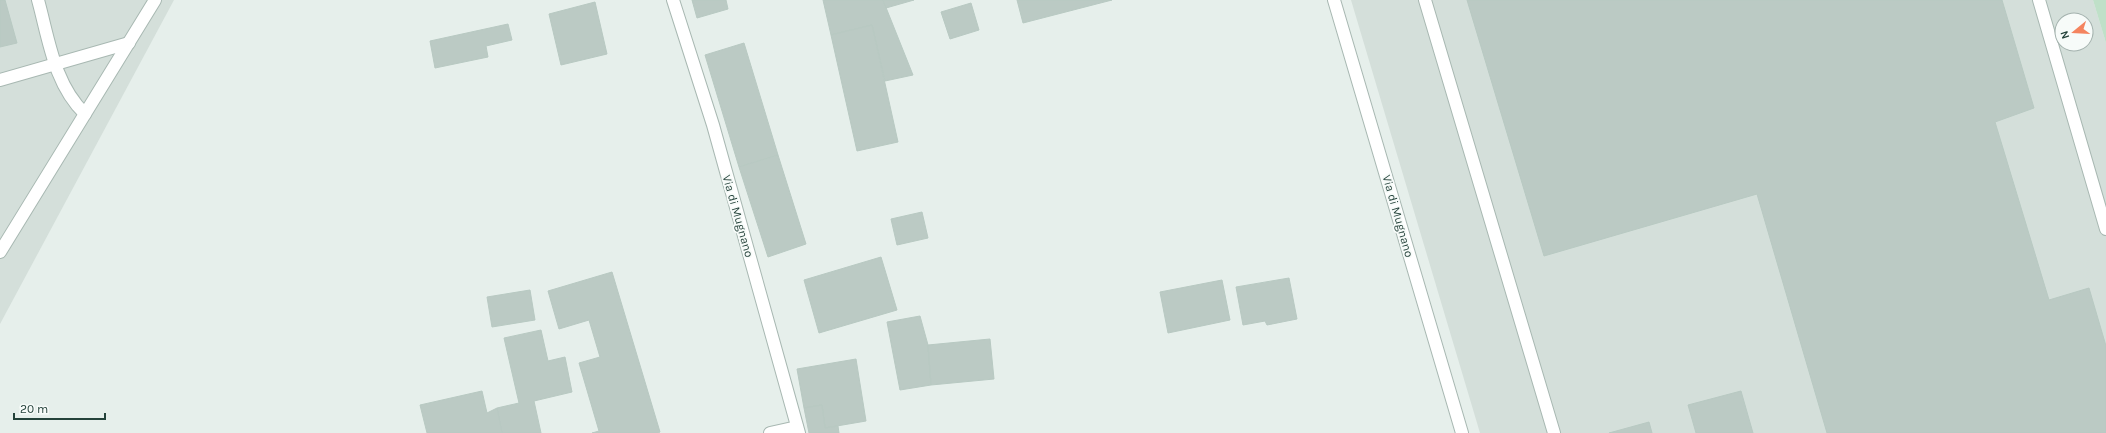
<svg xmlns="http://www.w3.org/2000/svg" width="2106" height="433" font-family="Karla,sans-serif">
  <rect width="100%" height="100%" fill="#e6efeb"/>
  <g fill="#d4dfda" fill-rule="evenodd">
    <path d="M0,0H174L0,324Z"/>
    <path d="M1351,0H2093L2106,43V433H1480ZM2062,20H2086V44H2062Z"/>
  </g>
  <path fill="#bfe0c8" d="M2093,0H2106V43Z"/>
  <g fill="#bbcac4" stroke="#b8c9c2">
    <path d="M0,0H5L17,43L0,47Z"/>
    <path d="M692,0H726L728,9L697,18Z"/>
    <path d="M823,0H883L913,75L885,81L872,25L831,35Z"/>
    <path d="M883,0H914L886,8Z"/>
    <path d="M1017,0H1112L1023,23Z"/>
    <path d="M1467,0H2002L2034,108L1995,122L2049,300L2089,288L2106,346V433H1827L1757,194L1544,256Z"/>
    <path d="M595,2L607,54L561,65L549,14Z"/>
    <path d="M971,3L979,30L950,39L941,12Z"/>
    <path d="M508,24L512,40L486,46L488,57L435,68L430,41Z"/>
    <path d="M872,25L898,142L857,151L831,35Z"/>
    <path d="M744,43L778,155L739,167L705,55Z"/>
    <path d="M778,155L806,244L768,257L739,167Z"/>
    <path d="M922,212L928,238L897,245L891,219Z"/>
    <path d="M881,257L897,310L819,333L804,280Z"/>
    <path d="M612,272L660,432L658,433H592L599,431L579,363L600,357L589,320L559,329L548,291Z"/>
    <path d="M1289,278L1297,319L1267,325L1265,321L1243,325L1236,287Z"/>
    <path d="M1222,280L1230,320L1168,333L1160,292Z"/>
    <path d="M530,290L535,320L492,327L487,297Z"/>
    <path d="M920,316L928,345L931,385L900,390L887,322Z"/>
    <path d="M541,330L548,361L565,357L572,392L534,401L541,433H502L497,408L519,403L504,338Z"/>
    <path d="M990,339L994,379L931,385L928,345Z"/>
    <path d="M856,359L866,421L825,428L822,405L804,408L797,369Z"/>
    <path d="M482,391L487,413L497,408L502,433H427L420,405Z"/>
    <path d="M1741,391L1753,433H1696L1688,405Z"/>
    <path d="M822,405L825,428L838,426L839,433H809L804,408Z"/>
    <path d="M1649,422L1652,433H1609Z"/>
  </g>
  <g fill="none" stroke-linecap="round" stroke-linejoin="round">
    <defs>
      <g id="service">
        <path d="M38,0C49,40 54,84 85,114"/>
        <path d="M1425,0L1554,433"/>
        <path d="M2039,0L2106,229"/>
        <path d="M0,80L129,43"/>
        <path d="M0,252L155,0"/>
      </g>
      <g id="minor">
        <path d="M673,0L713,125L799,433"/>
        <path d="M1334,0L1462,433"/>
        <path d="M770,433L797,427"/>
      </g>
    </defs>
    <use href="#service" stroke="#a8b8b2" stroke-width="14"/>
    <use href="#minor" stroke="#a8b8b2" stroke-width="14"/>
    <use href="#service" stroke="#fff" stroke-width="12"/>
    <use href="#minor" stroke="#fff" stroke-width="12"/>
  </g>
  <g text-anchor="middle" stroke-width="3.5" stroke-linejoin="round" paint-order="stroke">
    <g font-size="12" fill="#24423a" stroke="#f7fbf9">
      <text transform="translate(738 216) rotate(74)" y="4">Via di Mugnano</text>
      <text transform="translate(1398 216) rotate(74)" y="4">Via di Mugnano</text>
    </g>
  </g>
  <g transform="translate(2074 32) rotate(252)"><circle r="19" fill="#f7fbf9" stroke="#a3b1ad"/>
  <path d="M0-3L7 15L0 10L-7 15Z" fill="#f4845f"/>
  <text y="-6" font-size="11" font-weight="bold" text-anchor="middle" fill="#24423a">N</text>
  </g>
  <path d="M14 413v6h91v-6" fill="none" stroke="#24423a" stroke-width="2"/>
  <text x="20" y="413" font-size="12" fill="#24423a" stroke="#f7fbf9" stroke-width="3" paint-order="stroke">20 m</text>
</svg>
